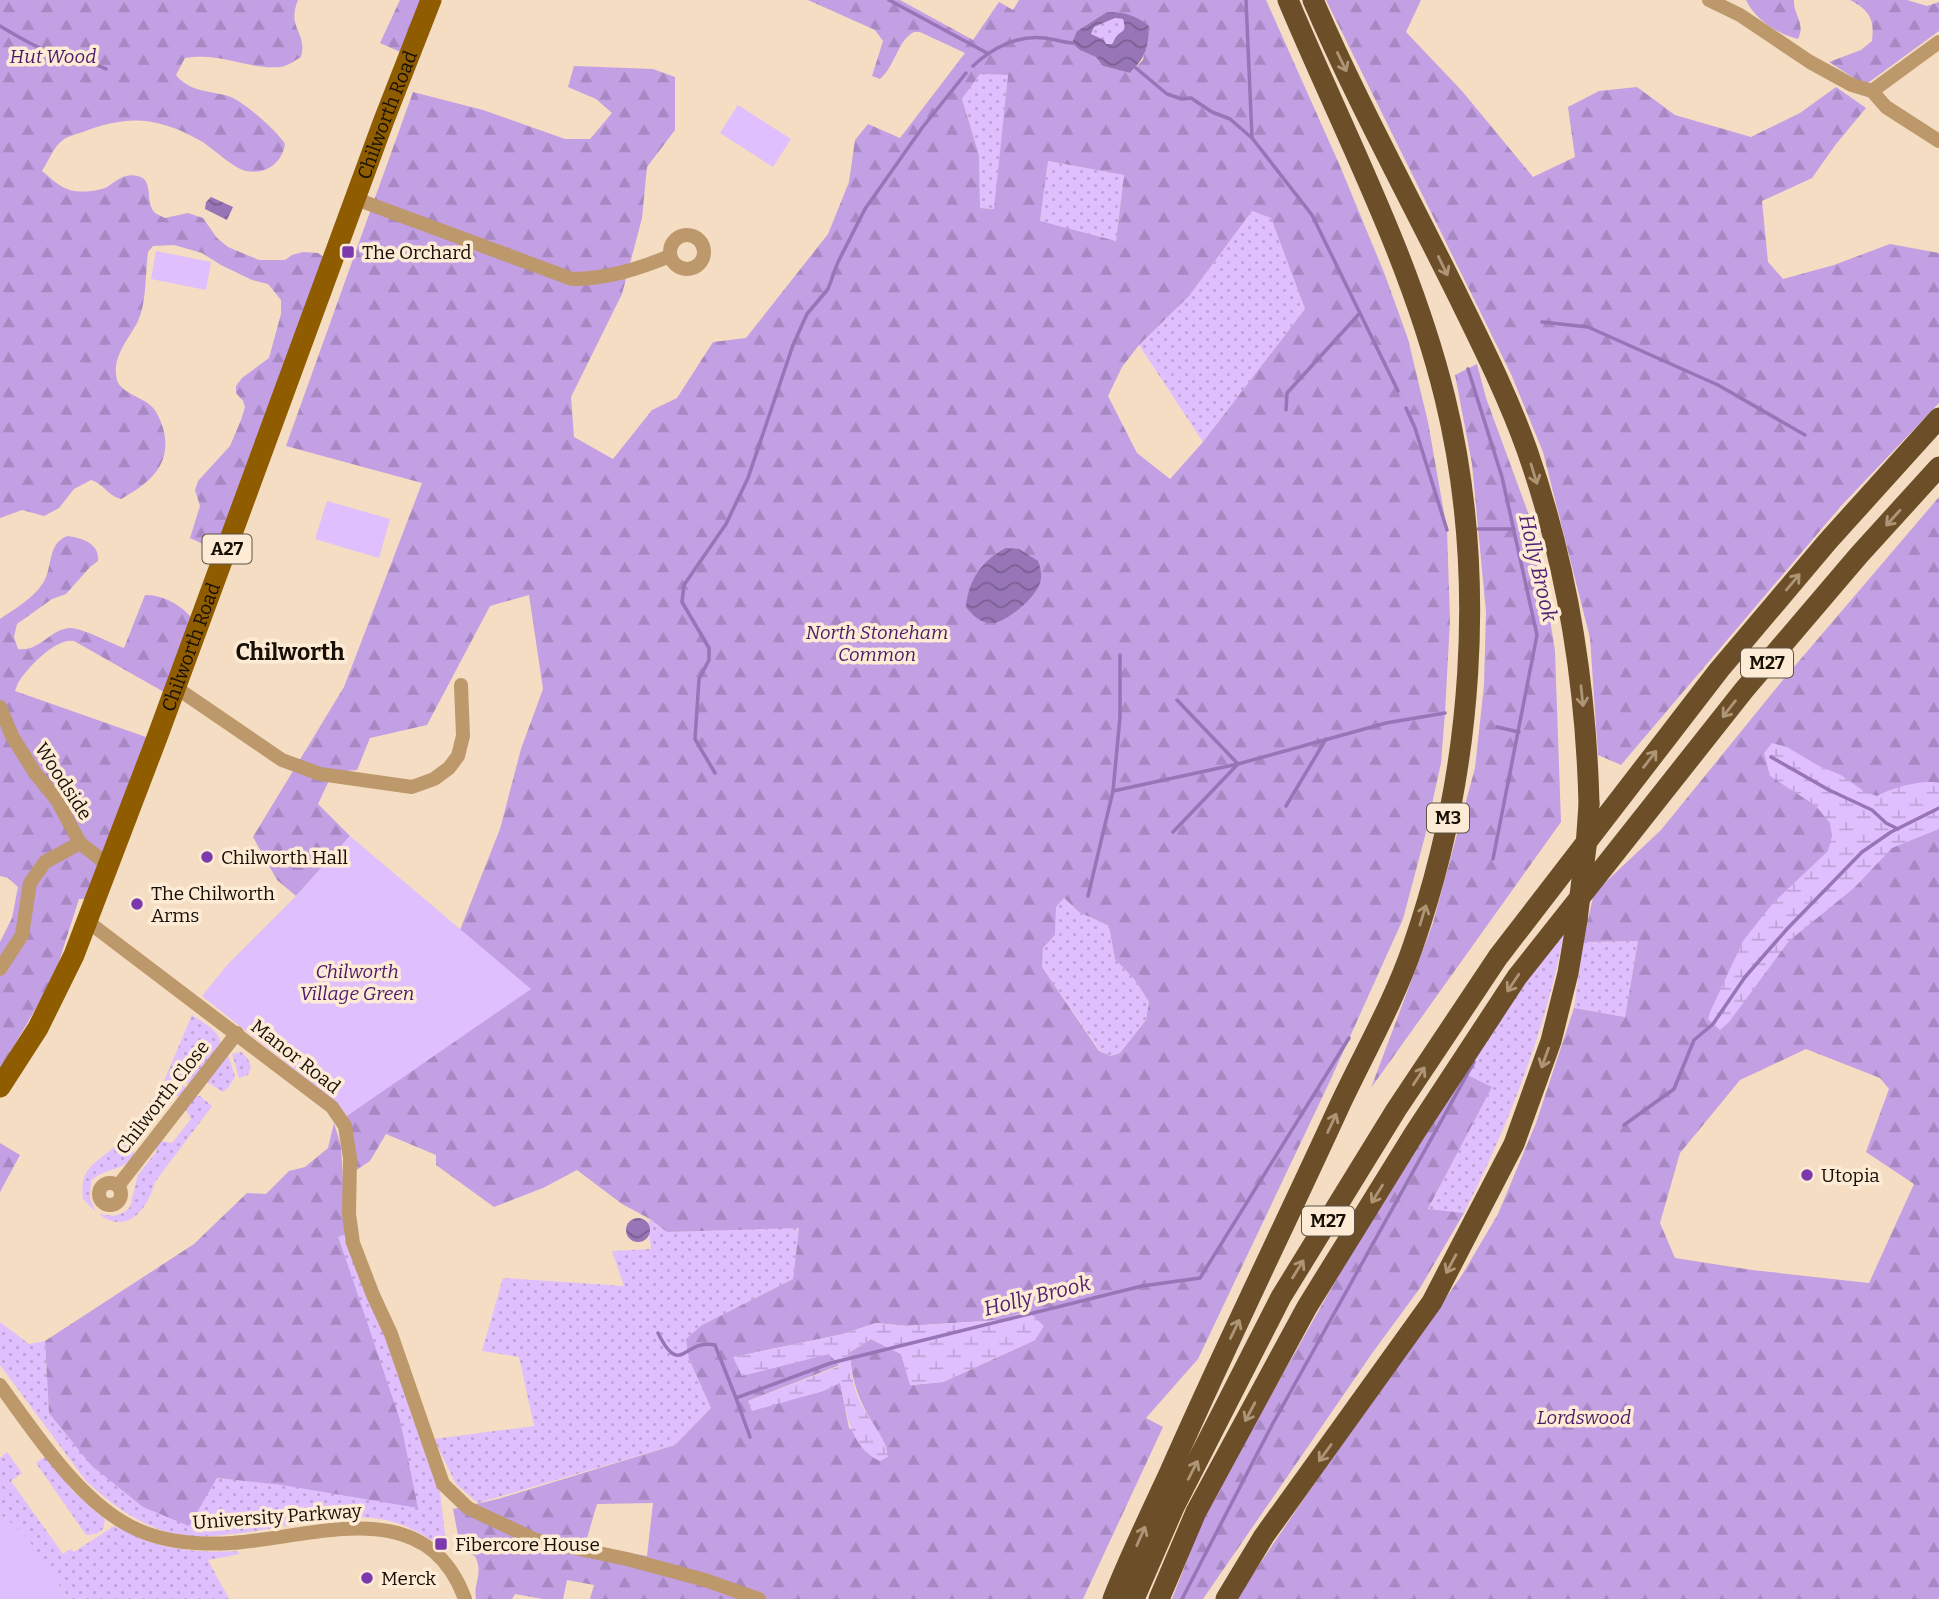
<svg xmlns="http://www.w3.org/2000/svg" width="1939" height="1599" font-family="Bitter,serif">
  <defs>
    <pattern id="grass-dots" width="8" height="8" patternUnits="userSpaceOnUse" patternTransform="scale(1.75)"><rect width="8" height="8" fill="#dfbffd"/><path d="M2 2h.1M6 6h.1" fill="none" stroke="#bfa3d7" stroke-width="1.8" stroke-linecap="round"/></pattern>
    <pattern id="forest-firs" width="22" height="20" patternUnits="userSpaceOnUse" patternTransform="scale(1.75)"><rect width="22" height="20" fill="#c39fe4"/><path d="M5 1l3.5 6h-7zM16 11l3.5 6h-7z" fill="#a788c2"/></pattern>
    <pattern id="wetland-marsh" width="20" height="14" patternUnits="userSpaceOnUse" patternTransform="scale(1.75)"><rect width="20" height="14" fill="#dfbffd"/><path d="M1 5h8M5 5V1M11 12h8M15 12V8" fill="none" stroke="#bfa3d7"/></pattern>
    <pattern id="water-waves" width="16" height="10" patternUnits="userSpaceOnUse" patternTransform="scale(1.75)"><rect width="16" height="10" fill="#9775b7"/><path d="M0 5q4-4 8 0t8 0" fill="none" stroke="#7a5f93"/></pattern>
  </defs>
  <rect width="100%" height="100%" fill="#f4ddc2"/>
  <g fill="url(#grass-dots)">
    <path d="M1115,18L1123,19L1125,29L1111,44H1106L1091,34L1094,27Z"/>
    <path d="M980,74L1008,75L995,209L980,208L979,155L962,99Z"/>
    <path d="M1048,161L1124,175L1116,241L1040,222Z"/>
    <path d="M1252,211L1271,218L1305,309L1203,442L1139,345L1189,296Z"/>
    <path d="M1064,898L1079,912L1109,926L1115,959L1135,980L1149,1002L1146,1020L1120,1053L1111,1056L1100,1051L1042,967L1043,948L1055,935L1056,907Z"/>
    <path d="M1565,928C1547,1027 1509,1124 1464,1213L1428,1210L1491,1088L1465,1074L1489,1031Z"/>
    <path d="M1638,941L1625,1017L1574,1008L1583,942Z"/>
    <path d="M192,1015C203,1023 220,1030 221,1045L193,1084L164,1081Z"/>
    <path d="M241,1052L248,1059L251,1067L248,1075L239,1078L232,1054Z"/>
    <path d="M227,1056L229,1057L235,1077L228,1088L223,1092L207,1082Z"/>
    <path d="M163,1084L188,1087L183,1097L171,1095L141,1133L132,1126Z"/>
    <path d="M195,1096H200L212,1106L155,1182C148,1209 127,1236 99,1214L114,1216L125,1212L130,1207L138,1175L157,1151L154,1147L162,1141L172,1143L191,1119L186,1110Z"/>
    <path d="M128,1130L137,1137L130,1146L135,1154C125,1172 104,1167 91,1181L90,1198L96,1212L83,1199C80,1168 92,1166 113,1148C118,1143 123,1136 128,1130Z"/>
    <path d="M650,1219L667,1232L799,1227L793,1279L702,1325L689,1359L711,1408L675,1445L478,1503L456,1484L434,1439L534,1426L519,1357L482,1351L503,1278L624,1286L612,1251L651,1249L648,1225Z"/>
    <path d="M346,1235L382,1325L439,1483L447,1551C430,1539 411,1526 390,1521C342,1509 281,1530 231,1534C215,1536 198,1538 183,1535C145,1530 113,1506 86,1481L0,1365V1322L29,1344L45,1341L49,1413L217,1478L282,1485L351,1278L338,1236Z"/>
    <path d="M7,1452L22,1473L11,1481L63,1554L71,1549L74,1552L114,1526C124,1530 134,1536 144,1540C175,1551 206,1553 238,1551L239,1554L208,1560L229,1599H69L24,1534L0,1514V1458Z"/>
    <path d="M44,1457L49,1459L74,1492L105,1520L103,1529L96,1534L86,1535L36,1463Z"/>
  </g>
  <g fill="url(#forest-firs)" fill-rule="evenodd">
    <path d="M0,0H298C286,30 308,31 301,57C294,61 288,66 280,67C249,70 222,52 185,58L176,75C190,93 211,90 231,97C245,103 277,131 285,144C282,163 266,175 246,171C233,168 214,149 201,141C159,117 128,114 83,132C77,134 68,136 63,140C54,146 48,162 42,171C60,186 67,194 91,191C97,190 101,190 107,187C116,181 125,173 137,176C155,179 144,202 155,213C158,215 161,216 165,218L188,213L203,218L217,238L228,247L259,260H285L292,255L303,252L318,253L325,258L216,550L190,538L200,506L195,490L198,481L230,446L241,420L245,407L243,401L236,393V386L242,378L269,358L281,314V300L268,284L252,280L221,265L202,253L174,245L153,246L148,252C145,274 147,301 138,321C129,339 111,357 117,380C120,392 141,397 150,405C157,411 160,419 163,428C173,464 150,483 121,499C108,496 104,484 91,480L74,489L59,508L44,516L22,510L0,518Z"/>
    <path d="M400,0H428L405,54L380,43Z"/>
    <path d="M808,0H900L973,40L999,2L1013,10L1019,0H1266L1340,166L1385,275L1408,339L1428,422L1447,530L1450,620L1445,713L1441,763L1425,836L1403,919L1330,1081L1198,1359L1146,1418L1163,1427L1083,1599H590L594,1585L567,1580L563,1599H543L515,1594L512,1599H476C473,1583 484,1574 475,1556L461,1551L453,1509L498,1499L675,1445L711,1408L689,1359L686,1339L702,1325L793,1279L799,1228L667,1232L650,1219L622,1204L577,1170L543,1188L494,1207L436,1165V1155L386,1134L370,1161L355,1171L347,1115L335,1082L421,1010L460,930L500,829L521,749L543,689L529,595L490,606L427,725L370,738L357,770L333,772L318,804L350,836L296,896L277,880L253,837L344,687L422,483L286,446L413,92L483,110L565,139H590L612,113L596,99L568,87L574,66L653,69L675,77V130L647,167L642,218L622,294L571,397L574,437L613,459L652,410L677,398L713,342L746,338L828,234L849,182L855,140L868,124L900,138L965,53L920,32H914C897,41 896,65 880,79L872,76L883,41L875,30ZM1107,12L1149,26L1143,60L1130,73L1103,66L1077,31ZM980,74L1008,75L994,209L980,208L979,155L962,99ZM1048,161L1124,175L1116,241L1040,221ZM1252,211L1271,218L1305,309L1203,442L1170,479L1137,453L1108,396L1122,367L1139,345L1189,296ZM1064,898L1079,912L1109,926L1115,959L1135,980L1149,1002L1146,1020L1120,1053L1111,1056L1099,1051L1042,967L1043,948L1055,935L1056,907ZM1028,1311L1035,1340L943,1382L911,1385L901,1354L871,1339L850,1352C852,1395 867,1412 887,1448L849,1428L840,1382L823,1391L752,1410L748,1401L840,1365L829,1354L734,1357L843,1334L876,1323L907,1326L1001,1320ZM597,1504L653,1503L647,1556L585,1545Z"/>
    <path d="M1326,0H1421L1406,32L1462,91L1533,177L1575,157L1568,107L1599,91L1637,87L1675,115L1751,137L1800,113L1836,87L1866,108L1836,144L1812,178L1762,201L1768,262L1783,279L1834,265L1890,244L1939,253V403L1841,506L1621,765L1598,755L1590,638L1543,452L1511,374Z"/>
    <path d="M1746,0H1794C1793,14 1806,24 1798,39C1777,34 1755,19 1746,0Z"/>
    <path d="M1850,0H1907L1927,6L1939,2V31L1865,85L1829,62L1861,50L1872,41C1875,19 1869,10 1850,0Z"/>
    <path d="M1477,364L1486,398L1537,537L1555,651L1561,822L1371,1088L1433,923L1475,768L1484,685L1486,612L1472,464L1455,375Z"/>
    <path d="M1939,497V1599H1236L1305,1497L1462,1275L1498,1214L1536,1123L1574,1008L1625,1017L1638,941L1583,942L1594,893L1661,830L1782,681ZM1806,1049L1880,1078L1889,1089L1866,1152L1914,1184L1869,1283L1752,1270L1675,1258L1660,1223L1680,1153L1740,1080Z"/>
    <path d="M68,536C83,538 100,544 98,561L90,567L66,594L52,599L17,624L14,637L18,649C40,652 50,629 70,628C83,628 110,643 124,648L145,595C161,594 184,606 192,619L164,692L74,641C56,637 27,668 18,683L15,691L146,737L86,899H79L54,977L0,1070V942L12,918L18,887L8,878L0,876V619C14,609 33,599 43,583C53,568 47,542 68,536Z"/>
    <path d="M1465,1074L1492,1087L1428,1209L1464,1213L1420,1288L1373,1352L1203,1599H1172L1205,1514L1275,1388L1367,1225Z"/>
    <path d="M334,1123L341,1146L346,1235L338,1236L400,1420L418,1508L282,1485L217,1478L189,1526L143,1507L91,1465L49,1413L45,1341L194,1244L247,1193L266,1194L289,1171L305,1167L328,1148Z"/>
    <path d="M0,1143L20,1155L0,1192Z"/>
  </g>
  <g fill="url(#wetland-marsh)">
    <path d="M1772,743L1787,747L1819,766L1841,775L1865,792L1877,796C1891,788 1923,779 1939,783V829L1892,848L1854,888L1789,941L1729,1022L1720,1030L1708,1019L1710,1012L1743,941L1773,903L1828,851L1832,836L1830,823L1816,806L1770,776L1764,753Z"/>
    <path d="M1028,1311L1044,1326L1035,1340L943,1382L910,1385L901,1354L871,1339L850,1352C851,1369 852,1386 860,1402C869,1421 886,1436 888,1457L880,1461C849,1447 847,1412 840,1383L823,1391L752,1411L748,1401L840,1366L829,1354L742,1376L733,1357L843,1334L876,1323L907,1326L1001,1320Z"/>
  </g>
  <g fill="#dfbffd">
    <path d="M738,105L791,139L773,167L720,133Z"/>
    <path d="M156,251L211,262L206,290L151,279Z"/>
    <path d="M327,501L390,519L379,558L315,539Z"/>
    <path d="M350,836L531,989L347,1116L339,1105L202,996L228,964L296,896Z"/>
    <path d="M0,1514L24,1534L69,1599H0Z"/>
  </g>
  <g fill="url(#water-waves)" fill-rule="evenodd">
    <path d="M1107,12C1125,12 1135,15 1149,26C1148,48 1146,57 1130,73L1103,66L1096,57L1080,50L1072,43L1077,31ZM1115,18L1123,19C1127,34 1122,29 1116,37C1114,39 1114,42 1112,44H1106L1104,40L1091,34L1094,27Z"/>
    <path d="M211,197L233,207L227,220L205,209L206,202Z"/>
    <path d="M1006,548L1019,549L1038,561C1041,568 1042,576 1040,583C1036,597 1008,621 994,623C981,624 973,616 966,607C968,579 983,560 1006,548Z"/>
    <circle cx="638" cy="1230" r="12"/>
  </g>
  <g fill="none" stroke-linecap="round" stroke-linejoin="round">
    <g stroke="#9775b7" stroke-width="3.5">
      <path d="M889,0L987,53"/>
      <path d="M1246,0L1252,138"/>
      <path d="M0,26C20,38 42,51 64,57C80,62 88,60 106,69"/>
      <path d="M973,66C992,48 1017,35 1044,38C1053,39 1063,42 1072,43"/>
      <path d="M1136,68L1167,94L1182,99L1191,98L1212,112L1230,119L1252,138L1312,215L1398,391"/>
      <path d="M1542,322L1588,327L1718,385L1805,435"/>
      <path d="M1468,369L1502,477L1537,635L1493,859"/>
      <path d="M1406,408L1415,428L1447,530"/>
      <path d="M1286,410L1287,393L1359,314"/>
      <path d="M1478,529H1514"/>
      <path d="M1497,727L1519,732"/>
      <path d="M1771,757L1829,790L1872,810L1886,823L1898,829"/>
      <path d="M715,773L695,739L699,679L709,660V648L682,602L684,585L726,524L748,478L793,345L807,314L828,289L838,262L865,209L922,128L966,73"/>
      <path d="M1113,791L1238,764L1386,723L1445,713"/>
      <path d="M1286,806L1326,739"/>
      <path d="M1173,832L1238,764L1177,700"/>
      <path d="M1088,896L1113,791L1120,717V655"/>
      <path d="M1624,1125L1674,1089L1694,1040L1713,1024L1745,977L1787,929L1862,852L1891,832L1939,808"/>
      <path d="M658,1333C681,1379 684,1338 715,1345L736,1398L831,1363L1142,1286L1200,1278L1349,1038"/>
      <path d="M736,1398L750,1437"/>
      <path d="M1182,1599L1272,1425L1474,1062"/>
    </g>
    <g stroke="#bc986b" stroke-width="14">
      <path d="M1709,0L1740,15L1810,62L1852,85L1872,91L1886,107L1939,141"/>
      <path d="M1872,91L1939,42"/>
      <path d="M356,199L572,279C607,279 638,269 670,256"/>
      <circle cx="687" cy="252" r="17"/>
      <path d="M177,685L181,691L282,760L320,774L412,787L434,779L449,768L458,756L463,736L461,685"/>
      <path d="M0,707L12,736L35,773L57,800L80,843L108,865"/>
      <path d="M87,921L332,1107L345,1126L350,1158L349,1214L353,1243L373,1295L391,1334L443,1484L468,1508L536,1540L627,1559L705,1580L759,1599"/>
      <path d="M0,969L22,935L30,883L45,862L80,843"/>
      <circle cx="110" cy="1194" r="11"/>
      <path d="M118,1186L237,1033"/>
      <path d="M0,1385C35,1433 82,1506 138,1530C168,1543 200,1545 232,1543C316,1537 426,1492 465,1599"/>
    </g>
    <path stroke="#8f5c00" stroke-width="21" id="s1" d="M0,1087L38,1028L74,955L158,735L384,120L431,0"/>
    <g stroke="#6c4f29" stroke-width="21">
      <path d="M1313,0C1357,102 1411,200 1460,300C1484,349 1509,399 1527,450C1567,564 1586,685 1589,804"/>
      <path d="M1113,1599C1130,1556 1150,1515 1169,1474C1223,1351 1282,1231 1338,1109C1363,1055 1394,1002 1413,946C1473,774 1488,575 1445,398C1411,259 1343,131 1288,0"/>
      <path d="M1134,1599L1174,1507L1281,1297L1396,1110L1498,957L1719,670L1828,541L1939,418"/>
      <path d="M1159,1599L1196,1512L1307,1307L1414,1134L1517,977L1744,690L1859,555L1939,467"/>
      <path d="M1226,1599L1264,1536L1432,1302L1514,1144L1551,1041L1568,973L1577,920"/>
    </g>
    <path stroke="#6c4f29" stroke-width="21" d="M1577,920L1586,847L1589,804"/>
  </g>
  <defs><path id="oneway-shaft" d="M-6 0H5M1.5-3L5.5 0L1.5 3" fill="none" stroke-width="1.6" stroke-linecap="round" stroke-linejoin="round" transform="scale(1.75)"/></defs>
  <g stroke="#ae9576">
    <use href="#oneway-shaft" transform="translate(1342 62) rotate(64)"/>
    <use href="#oneway-shaft" transform="translate(1443 266) rotate(64)"/>
    <use href="#oneway-shaft" transform="translate(1534 474) rotate(73)"/>
    <use href="#oneway-shaft" transform="translate(1893 518) rotate(132)"/>
    <use href="#oneway-shaft" transform="translate(1793 582) rotate(-50)"/>
    <use href="#oneway-shaft" transform="translate(1582 696) rotate(84)"/>
    <use href="#oneway-shaft" transform="translate(1729 709) rotate(128)"/>
    <use href="#oneway-shaft" transform="translate(1650 759) rotate(-52)"/>
    <use href="#oneway-shaft" transform="translate(1423 915) rotate(-73)"/>
    <use href="#oneway-shaft" transform="translate(1513 983) rotate(124)"/>
    <use href="#oneway-shaft" transform="translate(1545 1058) rotate(110)"/>
    <use href="#oneway-shaft" transform="translate(1419 1076) rotate(-57)"/>
    <use href="#oneway-shaft" transform="translate(1332 1123) rotate(-65)"/>
    <use href="#oneway-shaft" transform="translate(1377 1194) rotate(122)"/>
    <use href="#oneway-shaft" transform="translate(1451 1264) rotate(118)"/>
    <use href="#oneway-shaft" transform="translate(1298 1269) rotate(-58)"/>
    <use href="#oneway-shaft" transform="translate(1235 1329) rotate(-64)"/>
    <use href="#oneway-shaft" transform="translate(1250 1412) rotate(118)"/>
    <use href="#oneway-shaft" transform="translate(1325 1453) rotate(126)"/>
    <use href="#oneway-shaft" transform="translate(1193 1470) rotate(-63)"/>
    <use href="#oneway-shaft" transform="translate(1141 1536) rotate(-66)"/>
  </g>
  <g fill="#7c39ad" stroke="#feebd5" stroke-width="2.5">
    <rect x="341" y="245" width="14" height="14" rx="3.5"/>
    <circle cx="207" cy="857" r="7"/>
    <circle cx="137" cy="904" r="7"/>
    <circle cx="1807" cy="1175" r="7"/>
    <rect x="434" y="1537" width="14" height="14" rx="3.5"/>
    <circle cx="367" cy="1578" r="7"/>
  </g>
  <g text-anchor="middle" stroke-width="7" stroke-linejoin="round" paint-order="stroke">
    <g fill="#feebd5" stroke="#5d5245" stroke-width="2">
      <rect x="202.5" y="534.5" width="49" height="29" rx="5"/>
      <rect x="1741" y="648.5" width="52" height="29" rx="5"/>
      <rect x="1427" y="803.5" width="42" height="29" rx="5"/>
      <rect x="1302" y="1206.5" width="52" height="29" rx="5"/>
    </g>
    <g font-size="18" font-weight="bold" fill="#181007">
      <text x="227" y="555">A27</text>
      <text x="1767" y="669">M27</text>
      <text x="1448" y="824">M3</text>
      <text x="1328" y="1227">M27</text>
    </g>
    <g font-size="19" font-style="italic" fill="#491a6a" stroke="#feebd5">
      <text x="53" y="63">Hut Wood</text>
      <text x="877" y="639">North Stoneham<tspan x="877" dy="22">Common</tspan></text>
      <text x="357" y="978">Chilworth<tspan x="357" dy="22">Village Green</tspan></text>
      <text x="1584" y="1424">Lordswood</text>
    </g>
    <g font-size="19" fill="#181007" stroke="#feebd5">
      <text dy="7" stroke="none"><textPath href="#s1" startOffset="1048">Chilworth Road</textPath></text>
      <text dy="7" stroke="none"><textPath href="#s1" startOffset="481">Chilworth Road</textPath></text>
      <text transform="translate(64 781) rotate(57)" y="7">Woodside</text>
      <text transform="translate(296 1056) rotate(38)" y="7">Manor Road</text>
      <text transform="translate(162 1097) rotate(-52)" y="7">Chilworth Close</text>
      <text transform="translate(277 1516) rotate(-4)" y="7">University Parkway</text>
    </g>
    <g font-size="19" fill="#181007" stroke="#feebd5" text-anchor="start">
      <text x="362" y="259">The Orchard</text>
      <text x="221" y="864">Chilworth Hall</text>
      <text x="151" y="900">The Chilworth<tspan x="151" dy="22">Arms</tspan></text>
      <text x="1821" y="1182">Utopia</text>
      <text x="455" y="1551">Fibercore House</text>
      <text x="381" y="1585">Merck</text>
    </g>
    <g font-size="21" font-style="italic" fill="#512373" stroke="#feebd5">
      <text transform="translate(1538 568) rotate(77)" y="7">Holly Brook</text>
      <text transform="translate(1037 1296) rotate(-14)" y="7">Holly Brook</text>
    </g>
    <g font-size="23" font-weight="bold" fill="#181007" stroke="#feebd5">
      <text x="290" y="660">Chilworth</text>
    </g>
  </g>
</svg>
